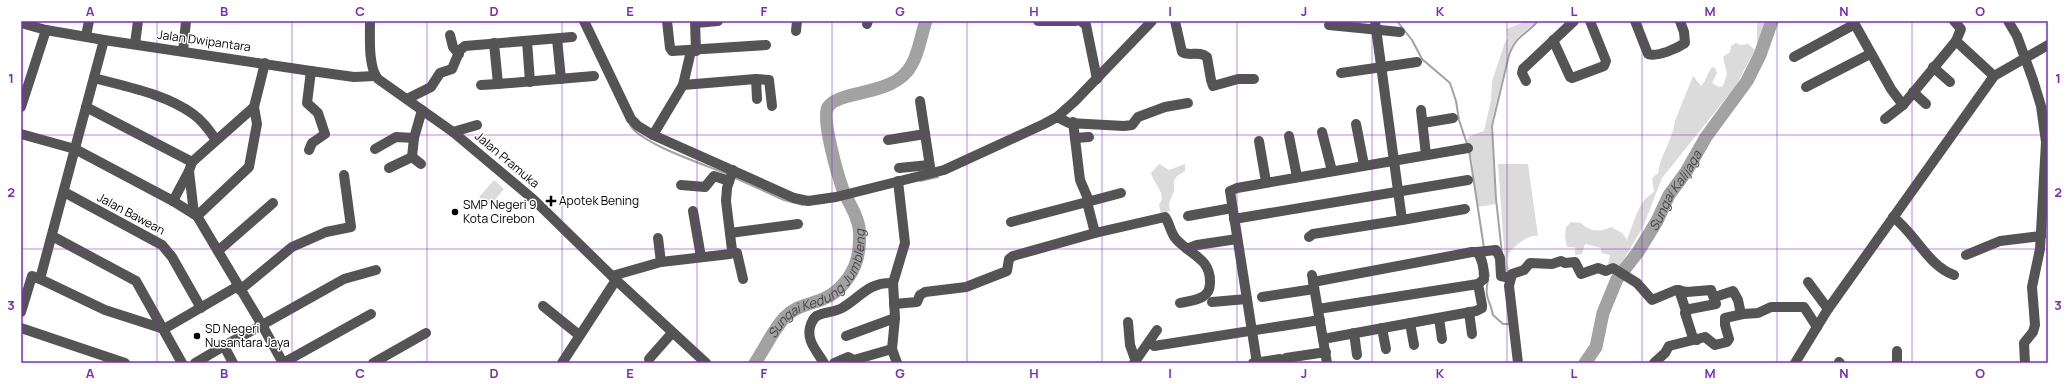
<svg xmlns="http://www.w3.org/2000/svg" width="2069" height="384" font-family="Manrope,sans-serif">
  <rect width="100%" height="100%" fill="#fff"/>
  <g fill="#dbdbdb">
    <path d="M1526,21H1537L1518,37L1513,44L1508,55L1491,125L1496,204L1477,207L1472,160L1466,141L1470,136L1484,131L1491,100L1492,81L1505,42L1508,38L1506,29Z"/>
    <path d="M1758,21H1767L1757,44V26Z"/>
    <path d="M1736,43L1740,45L1748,44L1755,50L1735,87L1662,178L1643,227L1618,269H1607L1610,255L1601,253V248L1585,244L1582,254L1575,255V247H1567L1565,237L1566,227L1571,222L1581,223C1589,232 1601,232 1611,227L1622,233L1627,240C1632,227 1635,214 1643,202C1645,198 1651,195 1654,191L1652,178L1658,173C1660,155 1673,140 1675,121L1693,76L1701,86C1707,80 1707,73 1712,67L1715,68L1717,73L1712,83L1719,87L1723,86L1727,74L1723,57L1730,52L1731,46Z"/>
    <path d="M1159,164L1169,170L1185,164V171L1177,176L1174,181V191L1169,203L1170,211L1161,214L1159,204C1168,196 1153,182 1151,173Z"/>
    <path d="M1498,164H1528L1538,236C1528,234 1506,250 1507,261C1507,265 1510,269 1511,273L1506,275Z"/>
    <path d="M494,180L504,189L490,206L479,197Z"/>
  </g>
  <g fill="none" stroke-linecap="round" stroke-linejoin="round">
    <g stroke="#a2a2a2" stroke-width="2">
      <path d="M1397,21L1412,40L1422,59L1450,83L1456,101L1459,120L1467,144"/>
      <path d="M630,125C641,144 706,165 727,174"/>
      <path d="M1469,150L1484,248"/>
      <path d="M733,177L784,200L803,205"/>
      <path d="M920,181L938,177"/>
      <path d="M1502,253L1496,199L1492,126L1509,55C1517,34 1525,36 1538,21"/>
      <path d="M1485,257L1489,276"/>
      <path d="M1488,280C1484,299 1490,299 1493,315L1503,324H1510"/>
    </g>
    <g stroke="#a2a2a2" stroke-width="13">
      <path id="s1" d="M755,363C765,348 773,330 785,317C797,305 809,305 823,299C839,293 853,275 857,259C860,248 861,230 857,220C854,209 847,200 843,190C838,176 821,118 828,107C840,89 896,97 912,64C919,52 921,35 926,21"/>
      <path id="s2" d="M1585,363L1596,347L1603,313L1617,279L1638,252L1657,221L1669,195L1686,172L1706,137L1747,81L1760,55L1772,21"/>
    </g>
    <g stroke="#545454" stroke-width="10">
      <path d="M370,21C370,36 368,68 378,79L453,132L533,199L616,280L706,363"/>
      <path d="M584,21L631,119L638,126L653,135L794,198L808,201L836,197L944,170L1044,124L1057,117L1075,101L1152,21"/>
      <path d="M667,21L670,48L672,51L766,45"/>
      <path d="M695,21L696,51"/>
      <path d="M1038,21H1076"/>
      <path d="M1081,21L1086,25L1097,79"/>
      <path d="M1175,21L1182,52C1190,57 1199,50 1207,57L1211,80L1213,86L1238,79H1254"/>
      <path d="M1635,21L1648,54C1658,57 1676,49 1685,43L1684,32L1680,21"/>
      <path d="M1853,21L1891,89L1903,105L1956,41"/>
      <path d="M1954,21L1961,29L1956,41L1994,76"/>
      <path d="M2008,21L2017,36L2033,80L2041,106L2046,142L2040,249L2032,287L2035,325L2033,332L2024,343L2025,363"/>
      <path d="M21,23L46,30L104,40L311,71L354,77L375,76"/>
      <path d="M696,23L718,21"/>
      <path d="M867,24L868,21"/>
      <path d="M1329,25L1400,32"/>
      <path d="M796,31L797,21"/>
      <path d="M450,35L453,47L459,54"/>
      <path d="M86,36L89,21"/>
      <path d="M557,39L561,79"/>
      <path d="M104,40L40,279L105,310L164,329L238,286"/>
      <path d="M1553,40L1570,77L1572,78L1604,66L1606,61L1590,21"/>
      <path d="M527,41L530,82"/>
      <path d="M494,43L498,84L594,76"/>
      <path d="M135,44L138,21"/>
      <path d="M183,51L186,21"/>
      <path d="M1794,57L1855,24"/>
      <path d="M1933,67L1950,82"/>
      <path d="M1341,73L1417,62"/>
      <path d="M94,78C127,87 166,94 193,114C203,121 209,130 216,140"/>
      <path d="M756,79L757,99"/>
      <path d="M1526,81L1522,73L1523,69L1574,21"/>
      <path d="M481,85L498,84"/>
      <path d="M683,85L756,79L769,80L772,106"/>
      <path d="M1806,87L1870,54"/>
      <path d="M1913,92L1926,104"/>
      <path d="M407,99L431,87L440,73L452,69L460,50L465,46L572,37"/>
      <path d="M920,101L931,173"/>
      <path d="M21,107L46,30"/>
      <path d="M86,107L192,162"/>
      <path d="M1421,110L1426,155"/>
      <path d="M1057,117L1069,123L1124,126L1132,125L1138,117L1165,107L1188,103"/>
      <path d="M1885,119L1903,105"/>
      <path d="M1073,122L1080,180L1089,201"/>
      <path d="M1423,123L1453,118"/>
      <path d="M1356,124L1364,165"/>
      <path d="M453,132L477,125"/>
      <path d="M1322,132L1332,171"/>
      <path d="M21,134L75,149L173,201L189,171L192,162L254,107L265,63"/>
      <path d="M653,135L683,85L691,51"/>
      <path d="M1289,136L1297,177"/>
      <path d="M1075,138L1089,137"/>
      <path d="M888,140L925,134"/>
      <path d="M1259,141L1266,182"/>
      <path d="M375,149L396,137L414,138"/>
      <path d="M309,150L312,143L325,134L318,113L307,103L311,71"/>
      <path d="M412,157L421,164"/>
      <path d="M389,168L412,157L414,138L422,110"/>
      <path d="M899,168L929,165"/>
      <path d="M189,171L194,214"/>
      <path d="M681,185L705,187L714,176L729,181"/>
      <path d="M64,192L162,245L172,257L201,308"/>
      <path d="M173,201L197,216L262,325L344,279L376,270"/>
      <path d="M1087,202L1121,193"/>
      <path d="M693,211L701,257"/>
      <path d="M197,216L249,167L257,124L254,107"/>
      <path d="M1188,216L1232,208"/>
      <path d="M1893,217C1915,233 1928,266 1954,275"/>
      <path d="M1234,219L1468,180"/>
      <path d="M1402,220L1465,209"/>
      <path d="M1011,222L1087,202L1095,233L1165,217C1170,224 1170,232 1176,239C1190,255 1211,258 1210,283C1210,300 1193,300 1180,303"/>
      <path d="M730,233L798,224"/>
      <path d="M52,236L136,281L182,363"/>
      <path d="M1309,237L1313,234L1402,220L1375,21"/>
      <path d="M658,238L661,262"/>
      <path d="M1187,249L1197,245L1237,239"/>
      <path d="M218,251L273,203"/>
      <path d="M731,252L737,253L743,279"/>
      <path d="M1477,252L1496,250L1500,258L1501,276L1510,278"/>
      <path d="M1966,255L2000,241L2041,236"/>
      <path d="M1312,275L1327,363"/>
      <path d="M612,276L661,262L730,254L732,250L726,201L727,188L733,170"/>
      <path d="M1313,282L1472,252H1477C1483,259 1484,270 1484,279L1478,284L1318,309"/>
      <path d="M1808,282L1828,309"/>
      <path d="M240,290L292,247L326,232L351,227L344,175"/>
      <path d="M1679,290L1686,311"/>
      <path d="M1262,297L1314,289"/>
      <path d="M1715,297L1733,291L1738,300L1741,314"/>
      <path d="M1212,302L1247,299"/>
      <path d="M894,304L917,302L920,295L925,292L966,287L1007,271L1009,259L1013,256L1095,233"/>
      <path d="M543,306L579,335"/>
      <path d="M21,312L32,276L40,279"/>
      <path d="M1469,312L1472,334"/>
      <path d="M1439,318L1442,339"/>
      <path d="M1128,322L1130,345L1135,359"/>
      <path d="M1410,323L1414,345"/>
      <path d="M21,328L125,363"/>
      <path d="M1382,328L1386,349"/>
      <path d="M1354,333L1357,355"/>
      <path d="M846,336L895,318"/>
      <path d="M1323,339L1476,311L1482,308V305L1478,284"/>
      <path d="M1154,346L1320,320"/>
      <path d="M1286,358L1326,352"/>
      <path d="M649,359L672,333"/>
      <path d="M1839,362L1840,363"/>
      <path d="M195,363L224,346"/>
      <path d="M233,363L224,346L262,325L283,363"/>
      <path d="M283,363L371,314"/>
      <path d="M373,363L426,333"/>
      <path d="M562,363L616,280"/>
      <path d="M824,363C816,350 805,339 811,324C813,320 814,316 819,315C826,312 835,312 842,308C861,297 868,282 893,283"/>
      <path d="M834,363L848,357L854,360L892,349"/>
      <path d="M897,363L892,349L895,318L893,283L905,243L898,181"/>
      <path d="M1134,363L1157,330"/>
      <path d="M1253,363L1280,359"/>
      <path d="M1257,363L1230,191L1237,188L1468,148"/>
      <path d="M1518,363L1509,286L1512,274L1524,270L1530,263L1552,264L1561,261L1565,263L1575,262L1581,274L1598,268L1606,271L1613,268L1637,283L1652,300L1676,290L1687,292L1711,290L1716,304L1690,309L1685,313L1693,338L1697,340"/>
      <path d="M1654,363L1665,353L1669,346L1705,337L1715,345L1727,342L1729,339L1725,325V318L1743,314L1758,313L1771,307H1804L1817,327"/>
      <path d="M1795,363L1828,309L1994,76L2048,45"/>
      <path d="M1897,363V351"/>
    </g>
  </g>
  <path fill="none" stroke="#7b2cbf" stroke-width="1" stroke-opacity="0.55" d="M157,21V363M292,21V363M427,21V363M562,21V363M697,21V363M832,21V363M967,21V363M1102,21V363M1237,21V363M1372,21V363M1507,21V363M1642,21V363M1777,21V363M1912,21V363M21,135H2048M21,249H2048"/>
  <g fill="#000" stroke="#fff" stroke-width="1.5">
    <path d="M549 195h4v4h4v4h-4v4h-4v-4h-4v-4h4z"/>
    <circle cx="455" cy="212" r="4"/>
    <circle cx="197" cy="336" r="4"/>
  </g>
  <g text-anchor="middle" stroke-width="3" stroke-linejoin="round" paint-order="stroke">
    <g font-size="12" fill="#000" stroke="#fff">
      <text transform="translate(204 41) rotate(8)" y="4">Jalan Dwipantara</text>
      <text transform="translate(507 160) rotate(40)" y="4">Jalan Pramuka</text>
      <text transform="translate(131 214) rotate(28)" y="4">Jalan Bawean</text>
    </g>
    <g font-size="12" fill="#000" stroke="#fff" text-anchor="start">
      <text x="559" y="205">Apotek Bening</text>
      <text x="463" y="209">SMP Negeri 9<tspan x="463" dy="14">Kota Cirebon</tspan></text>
      <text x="205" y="333">SD Negeri<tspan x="205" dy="14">Nusantara Jaya</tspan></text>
    </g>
    <g font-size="13" font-style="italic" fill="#434343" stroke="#fff">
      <text dy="5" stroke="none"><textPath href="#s2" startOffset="197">Sungai Kalijaga</textPath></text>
      <text dy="5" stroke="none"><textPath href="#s1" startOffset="106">Sungai Kedung Jumbleng</textPath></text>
    </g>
  </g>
  <rect width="2069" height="384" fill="none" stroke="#ffffff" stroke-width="44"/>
  <rect x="22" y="22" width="2025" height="340" fill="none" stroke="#7b2cbf" stroke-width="1.5"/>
  <g font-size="13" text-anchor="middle" font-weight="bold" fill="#7b2cbf">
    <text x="90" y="16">A</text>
    <text x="224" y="16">B</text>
    <text x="360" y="16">C</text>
    <text x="494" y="16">D</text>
    <text x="630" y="16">E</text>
    <text x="764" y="16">F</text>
    <text x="900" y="16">G</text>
    <text x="1034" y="16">H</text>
    <text x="1170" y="16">I</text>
    <text x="1304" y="16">J</text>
    <text x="1440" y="16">K</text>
    <text x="1574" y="16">L</text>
    <text x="1710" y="16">M</text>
    <text x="1844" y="16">N</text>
    <text x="1980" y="16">O</text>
    <text x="11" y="83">1</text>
    <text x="2058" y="83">1</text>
    <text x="11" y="197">2</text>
    <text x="2058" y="197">2</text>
    <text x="11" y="310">3</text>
    <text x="2058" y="310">3</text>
    <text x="90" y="378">A</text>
    <text x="224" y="378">B</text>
    <text x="360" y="378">C</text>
    <text x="494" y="378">D</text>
    <text x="630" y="378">E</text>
    <text x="764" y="378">F</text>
    <text x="900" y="378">G</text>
    <text x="1034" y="378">H</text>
    <text x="1170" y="378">I</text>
    <text x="1304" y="378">J</text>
    <text x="1440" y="378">K</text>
    <text x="1574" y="378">L</text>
    <text x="1710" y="378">M</text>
    <text x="1844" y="378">N</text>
    <text x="1980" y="378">O</text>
  </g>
</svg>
